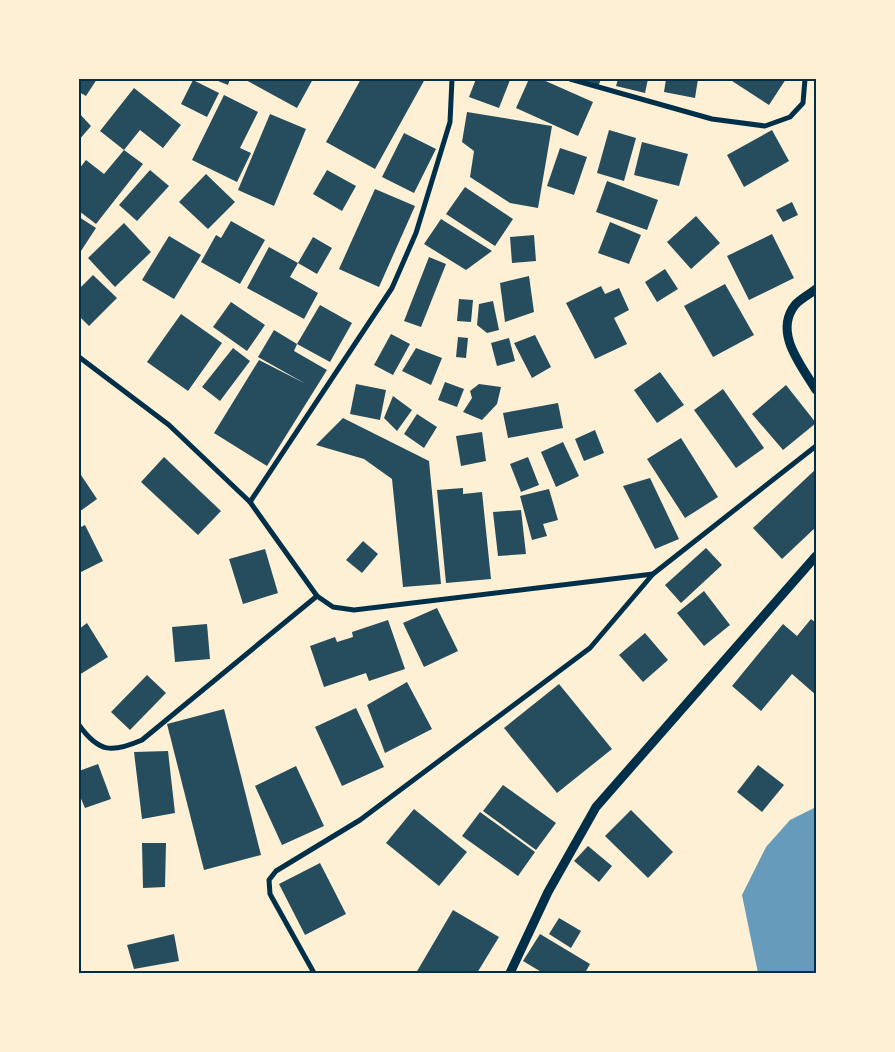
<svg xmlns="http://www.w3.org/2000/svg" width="895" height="1052" font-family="'Golos Text',sans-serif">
  <rect width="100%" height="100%" fill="#fdf0d5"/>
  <path fill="#669bbc" d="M816,807V973H758L742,895L766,847L790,820Z"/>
  <g fill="#264d5e">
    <path d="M79,79H97L86,96L79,92Z"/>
    <path d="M213,79H230L228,85Z"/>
    <path d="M244,79H313L297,108Z"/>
    <path d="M361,79H425L375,169L326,142Z"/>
    <path d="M476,79L510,80L499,108L469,97Z"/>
    <path d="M529,79H541L593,102L578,136L516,108Z"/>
    <path d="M578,79H601L598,87Z"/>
    <path d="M618,79H648L645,93L616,86Z"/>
    <path d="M666,79H698L695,98L664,92Z"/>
    <path d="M733,79H786L769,105L732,81Z"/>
    <path d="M193,80L219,93L207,117L181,104Z"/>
    <path d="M134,88L181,125L163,148L140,130L124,150L100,131Z"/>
    <path d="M224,95L258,112L240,148L251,153L237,182L192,160Z"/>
    <path d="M467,112L552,126L538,208L510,203L470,177L474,151L462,142Z"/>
    <path d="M79,113L91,126L79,140Z"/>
    <path d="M270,114L306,129L274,206L238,190Z"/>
    <path d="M609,130L636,138L624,181L597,173Z"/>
    <path d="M772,130L789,161L744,187L727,155Z"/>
    <path d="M404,133L436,149L414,193L382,177Z"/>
    <path d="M642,142L688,154L679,186L634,175Z"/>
    <path d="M560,148L587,157L574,195L547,186Z"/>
    <path d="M124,150L143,164L96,224L79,211V169L86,160L104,174Z"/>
    <path d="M150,170L169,186L137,221L119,205Z"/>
    <path d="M327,170L356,186L342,211L313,194Z"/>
    <path d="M206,174L235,202L208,229L179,202Z"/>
    <path d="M607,181L658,200L647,230L596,212Z"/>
    <path d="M465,187L513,219L495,246L446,214Z"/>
    <path d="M375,189L415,206L379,287L339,269Z"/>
    <path d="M792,202L798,215L783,222L776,210Z"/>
    <path d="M696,216L720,243L691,269L667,242Z"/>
    <path d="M79,217L96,228L79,254Z"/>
    <path d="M441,219L492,251L466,270L424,244Z"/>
    <path d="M231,221L265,240L240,284L201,262L216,235L221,238Z"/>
    <path d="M610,222L641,235L629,264L598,253Z"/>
    <path d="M124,223L151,252L115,287L88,258Z"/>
    <path d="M772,234L794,278L749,300L727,256Z"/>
    <path d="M534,235L536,261L512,263L510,237Z"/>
    <path d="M169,236L201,255L174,299L142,280Z"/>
    <path d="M313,237L332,248L317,274L298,263L290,277L318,293L304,319L247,288L269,247L298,263Z"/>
    <path d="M429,257L446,264L421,327L404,321Z"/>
    <path d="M665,269L678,289L657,302L645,282Z"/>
    <path d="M93,275L117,298L89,326L79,316V289Z"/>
    <path d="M529,276L534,312L505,322L500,283Z"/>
    <path d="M725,284L754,335L713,357L684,306Z"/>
    <path d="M601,286L605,294L619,288L629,310L614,318L627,344L595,359L566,303Z"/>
    <path d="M459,299L473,300L471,322L457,321Z"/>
    <path d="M493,301L499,330L487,333L477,325L479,304Z"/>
    <path d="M231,302L265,325L247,351L213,327Z"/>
    <path d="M320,305L352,323L330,362L297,344Z"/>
    <path d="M181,314L222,343L188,391L147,362Z"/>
    <path d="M274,330L297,344L294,351L327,370L267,466L214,433L259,360L306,384L258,357Z"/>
    <path d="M391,334L410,344L393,375L374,365Z"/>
    <path d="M535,335L551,367L532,378L514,343Z"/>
    <path d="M458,337L468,338L466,358L456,357Z"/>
    <path d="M509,338L515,361L497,366L491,343Z"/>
    <path d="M233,348L250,361L220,401L202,387Z"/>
    <path d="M416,348L442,358L431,385L402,371Z"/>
    <path d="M660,372L684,405L657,423L634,390Z"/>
    <path d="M445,382L464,389L457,407L438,400Z"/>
    <path d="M356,384L386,390L380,420L350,414Z"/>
    <path d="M479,384L501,387L497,404L482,420L463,412L472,398L470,391Z"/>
    <path d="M786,385L816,423L783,450L752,414Z"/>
    <path d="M723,389L764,448L736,468L694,410Z"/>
    <path d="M393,396L412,410L397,431L384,418Z"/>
    <path d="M558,403L563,428L508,438L503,413Z"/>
    <path d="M417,414L437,427L424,448L404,434Z"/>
    <path d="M343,418L429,461L441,584L403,587L392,479L364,459L316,445Z"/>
    <path d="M595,430L604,453L584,461L575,439Z"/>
    <path d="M482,432L486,461L461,466L456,436Z"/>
    <path d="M681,438L718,497L685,518L647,459Z"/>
    <path d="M563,442L579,476L556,487L541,452Z"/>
    <path d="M164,457L221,511L198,535L141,482Z"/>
    <path d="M528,457L539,485L521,492L510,464Z"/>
    <path d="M816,469V527L782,559L753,528Z"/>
    <path d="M79,472L97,499L79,512Z"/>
    <path d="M650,478L679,539L655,549L623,486Z"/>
    <path d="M463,488V494L482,492L491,579L446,583L437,490Z"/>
    <path d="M549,489L558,520L543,524L547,536L532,540L520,496Z"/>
    <path d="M521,510L526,554L498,556L493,512Z"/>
    <path d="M85,525L103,561L79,573V528Z"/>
    <path d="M363,541L378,554L362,573L346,560Z"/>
    <path d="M706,548L722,565L681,603L665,585Z"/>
    <path d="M265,549L278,593L243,604L229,559Z"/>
    <path d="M704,591L730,625L704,646L677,613Z"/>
    <path d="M437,608L458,651L424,667L403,623Z"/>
    <path d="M811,619L816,623V695L792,674L761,711L732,686L783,624L797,636Z"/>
    <path d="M388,620L405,669L369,681L366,673L324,687L310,646L335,637L337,642L353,637L352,632Z"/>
    <path d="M87,623L108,657L79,675V629Z"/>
    <path d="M207,624L210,659L175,662L172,627Z"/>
    <path d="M645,633L668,660L643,682L619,655Z"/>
    <path d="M147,675L166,693L130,730L111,712Z"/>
    <path d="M407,682L432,729L385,753L367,705Z"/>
    <path d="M559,684L612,749L557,793L504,728Z"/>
    <path d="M356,708L384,767L342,786L315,727Z"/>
    <path d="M224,709L261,855L204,870L167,724Z"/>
    <path d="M168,751L175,813L142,819L134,752Z"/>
    <path d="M98,764L111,799L85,808L79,794V771Z"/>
    <path d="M758,765L784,785L762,812L737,792Z"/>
    <path d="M296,766L324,826L282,845L255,786Z"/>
    <path d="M503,785L556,823L536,850L483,811Z"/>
    <path d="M414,809L467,852L439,886L386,843Z"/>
    <path d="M631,810L673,852L648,878L605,836Z"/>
    <path d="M480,812L535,852L518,876L462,836Z"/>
    <path d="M142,843H166L165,887L143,888Z"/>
    <path d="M588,846L612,866L599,882L574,861Z"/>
    <path d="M320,863L346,914L305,935L279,884Z"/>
    <path d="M453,910L499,937L477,973H416Z"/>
    <path d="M559,918L581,931L571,948L549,934Z"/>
    <path d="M174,934L179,961L134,969L127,945Z"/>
    <path d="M540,934L590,964L585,973H543L523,961Z"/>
  </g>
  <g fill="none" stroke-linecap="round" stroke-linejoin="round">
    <g stroke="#003049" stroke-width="5">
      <path d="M570,79L712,119L765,126L790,117L803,103L805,79"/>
      <path d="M79,357L169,425L250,502L317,596L333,607L354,610L653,574L816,446"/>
      <path d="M250,502L392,288L416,233L450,122L452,79"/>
      <path d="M79,725C99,753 112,753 142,740L317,596"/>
      <path d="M314,973L270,894L269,880L276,871L360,820L590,648L653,574"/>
    </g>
    <g stroke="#003049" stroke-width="9">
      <path d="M816,289C810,294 800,299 795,305C773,333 802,366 816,390"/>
      <path d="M510,973L548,892L596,807L816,556"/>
    </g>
  </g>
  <rect width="895" height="1052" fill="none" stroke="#fdf0d5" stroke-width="160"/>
  <rect x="80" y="80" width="735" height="892" fill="none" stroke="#003049" stroke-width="2"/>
</svg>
